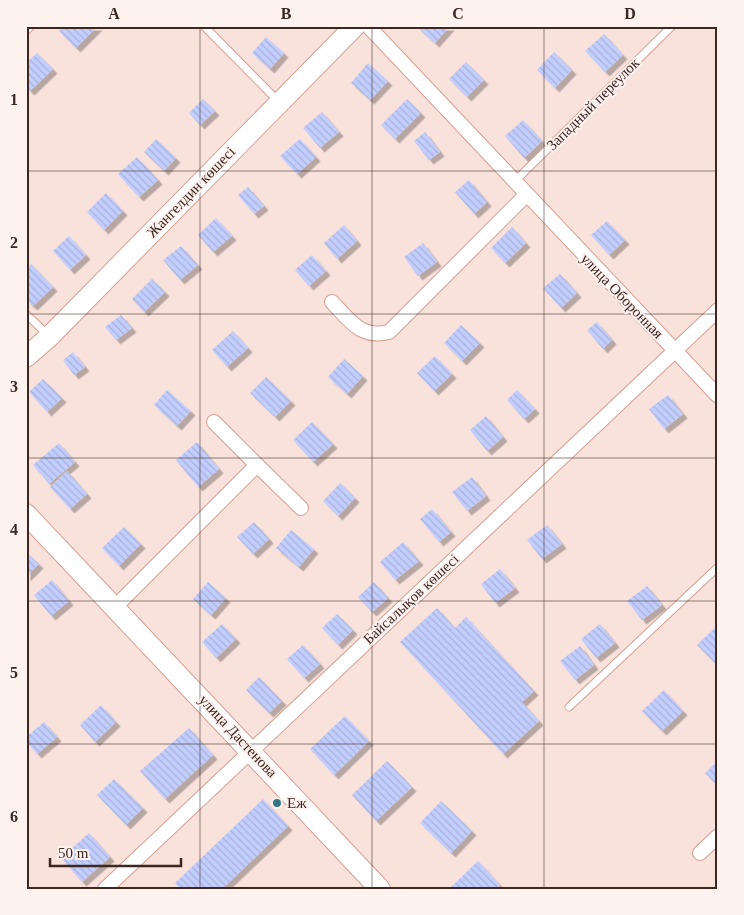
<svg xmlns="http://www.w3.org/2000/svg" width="744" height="915" font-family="Georgia,serif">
  <defs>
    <pattern id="building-back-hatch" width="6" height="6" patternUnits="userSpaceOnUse" patternTransform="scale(1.25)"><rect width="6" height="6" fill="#c2cefe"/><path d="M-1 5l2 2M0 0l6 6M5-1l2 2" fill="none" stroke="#a8b1d9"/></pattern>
    <filter id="shadow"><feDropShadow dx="4.5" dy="4.5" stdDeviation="0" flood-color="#0004"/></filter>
  </defs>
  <rect width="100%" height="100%" fill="#f9e2dc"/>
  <g fill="url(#building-back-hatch)" filter="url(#shadow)">
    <path d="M64,26H98L76,48L59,31Z"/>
    <path d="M416,26H450L435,43Z"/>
    <path d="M604,34L623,55L605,72L585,51Z"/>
    <path d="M266,37L284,53L270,69L252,53Z"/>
    <path d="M554,52L572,70L555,88L537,70Z"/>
    <path d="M37,53L53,69L30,91L26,87V63Z"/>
    <path d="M466,62L484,80L467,97L449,79Z"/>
    <path d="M368,63L388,81L370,100L351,83Z"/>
    <path d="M203,99L215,111L200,125L189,113Z"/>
    <path d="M407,99L421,113L395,139L381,125Z"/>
    <path d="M322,112L339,132L320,148L303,128Z"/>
    <path d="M523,120L542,141L524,158L505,136Z"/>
    <path d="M425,132L440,152L429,160L414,141Z"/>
    <path d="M156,139L176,158L164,171L144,152Z"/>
    <path d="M300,139L316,157L297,174L280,156Z"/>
    <path d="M137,157L158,180L139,197L118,174Z"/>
    <path d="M469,180L487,202L474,214L455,192Z"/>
    <path d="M248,187L264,206L254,214L238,195Z"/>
    <path d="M106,193L123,211L104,230L87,212Z"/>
    <path d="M216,218L232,236L213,252L198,235Z"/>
    <path d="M607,221L625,240L609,255L591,235Z"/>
    <path d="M344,225L357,241L337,259L324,243Z"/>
    <path d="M512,227L526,243L505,263L491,248Z"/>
    <path d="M69,236L86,255L70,270L53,251Z"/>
    <path d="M423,243L437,262L418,276L404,257Z"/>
    <path d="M181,246L198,265L180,280L163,260Z"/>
    <path d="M312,255L326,271L309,286L295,270Z"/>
    <path d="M31,264L53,287L33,306L26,300V269Z"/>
    <path d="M560,274L577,293L561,308L543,288Z"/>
    <path d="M152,279L165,292L144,312L132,299Z"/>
    <path d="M121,315L132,328L116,340L105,327Z"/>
    <path d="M597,322L612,340L603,349L587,330Z"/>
    <path d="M461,325L480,343L462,361L444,343Z"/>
    <path d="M233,331L248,348L227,367L212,350Z"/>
    <path d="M73,352L85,367L74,375L63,360Z"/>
    <path d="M435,356L452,374L434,391L417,373Z"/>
    <path d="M344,359L363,376L347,394L328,377Z"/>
    <path d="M266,377L291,401L275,417L250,393Z"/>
    <path d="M43,379L62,398L47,412L29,392Z"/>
    <path d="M167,390L191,411L177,426L154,405Z"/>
    <path d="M517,390L535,409L524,419L507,400Z"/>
    <path d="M668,395L683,414L664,429L649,409Z"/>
    <path d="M486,416L503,437L487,451L470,430Z"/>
    <path d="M312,422L333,444L313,462L293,440Z"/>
    <path d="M197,442L219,469L198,487L176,460Z"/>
    <path d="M59,443L75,462L49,484L33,465Z"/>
    <path d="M67,471L87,494L70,509L50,487Z"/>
    <path d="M472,477L486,496L467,511L452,492Z"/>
    <path d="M340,483L355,498L338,516L323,501Z"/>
    <path d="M432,509L451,532L439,542L420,519Z"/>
    <path d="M254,522L269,539L253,554L237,537Z"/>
    <path d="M547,525L562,544L542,559L527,540Z"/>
    <path d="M124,527L141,544L119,566L102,548Z"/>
    <path d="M291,530L314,549L299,567L276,548Z"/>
    <path d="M403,542L419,561L395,580L380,562Z"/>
    <path d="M26,552L39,564L26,577Z"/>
    <path d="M500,569L515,588L495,603L481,584Z"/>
    <path d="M52,580L69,601L51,616L34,595Z"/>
    <path d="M208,582L226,598L211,615L193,599Z"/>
    <path d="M374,582L388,598L372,612L358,597Z"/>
    <path d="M647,586L662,605L642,620L627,601Z"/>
    <path d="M437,608L455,628L466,617L534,691L522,702L539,721L503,754L400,642Z"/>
    <path d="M337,614L353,630L338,645L322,628Z"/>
    <path d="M222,624L236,639L216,658L202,642Z"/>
    <path d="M600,624L615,643L596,658L581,639Z"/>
    <path d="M718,625V666L697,645Z"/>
    <path d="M303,645L320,664L304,678L287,659Z"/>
    <path d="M580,646L594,665L575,680L560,661Z"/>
    <path d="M259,677L282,701L269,713L246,690Z"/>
    <path d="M664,690L683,711L662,731L642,711Z"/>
    <path d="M101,705L116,722L95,742L80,725Z"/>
    <path d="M345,716L369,741L334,775L310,749Z"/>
    <path d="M44,722L57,737L37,754L26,741V737Z"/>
    <path d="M189,728L213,755L165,799L140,771Z"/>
    <path d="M387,761L412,787L376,821L352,795Z"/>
    <path d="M718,761V786L705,773Z"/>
    <path d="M114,779L143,808L126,825L97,795Z"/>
    <path d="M263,799L288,826L222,889H180L175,883Z"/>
    <path d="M441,801L472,831L451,853L420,823Z"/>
    <path d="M89,833L110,857L82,882L61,858Z"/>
    <path d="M478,861L500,885L497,889H449Z"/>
  </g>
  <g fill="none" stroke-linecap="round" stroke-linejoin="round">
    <defs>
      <g id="lane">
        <path d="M204,26L278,101"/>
        <path d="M26,31L31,26"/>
        <path d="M514,182L672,26"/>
        <path d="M26,314L49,336"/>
        <path d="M569,707L718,567"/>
      </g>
      <g id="street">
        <path d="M368,26L718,396"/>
        <path d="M332,302C350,321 361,339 389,332L526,195"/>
        <path d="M257,465L301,508"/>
        <path d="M115,607L257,465L214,422"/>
        <path d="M700,853L718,836"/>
        <path d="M105,889L718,310"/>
      </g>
      <g id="secondary">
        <path d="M26,357L49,337L355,26"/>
        <path d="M26,514L380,889"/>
      </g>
    </defs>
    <use href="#lane" stroke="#d5a092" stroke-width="9"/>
    <use href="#street" stroke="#d5a092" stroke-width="16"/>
    <use href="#secondary" stroke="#d5a092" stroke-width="22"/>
    <use href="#lane" stroke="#fff" stroke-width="7"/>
    <use href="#street" stroke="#fff" stroke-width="14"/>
    <use href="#secondary" stroke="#fff" stroke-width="20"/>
  </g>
  <path fill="none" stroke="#3c2721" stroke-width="1" stroke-opacity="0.55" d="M200,26V889M372,26V889M544,26V889M26,171H718M26,314H718M26,458H718M26,601H718M26,744H718"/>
  <circle fill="#347887" stroke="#fef2ef" stroke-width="2" cx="277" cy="803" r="5"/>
  <g text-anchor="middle" stroke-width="4" stroke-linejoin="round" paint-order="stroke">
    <g font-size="15" fill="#3c2721" stroke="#fef2ef">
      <text transform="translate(593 104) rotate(-45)" y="5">Западный переулок</text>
      <text transform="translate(191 192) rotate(-46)" y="5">Жангелдин көшесі</text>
      <text transform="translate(622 296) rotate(46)" y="5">улица Оборонная</text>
      <text transform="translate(411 599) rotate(-43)" y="5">Байсалықов көшесі</text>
      <text transform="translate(238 736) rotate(47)" y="5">улица Дастенова</text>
    </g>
    <g font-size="15" fill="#3c2721" stroke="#fef2ef" text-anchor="start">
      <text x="287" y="808">Еж</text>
    </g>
  </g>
  <rect width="744" height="915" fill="none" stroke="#fef2ef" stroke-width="55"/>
  <path d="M50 858v8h131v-8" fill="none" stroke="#3c2721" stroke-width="2.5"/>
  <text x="58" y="858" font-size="15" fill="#3c2721" stroke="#fef2ef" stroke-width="4" paint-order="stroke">50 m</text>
  <rect x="28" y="28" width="688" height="860" fill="none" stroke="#3c2721" stroke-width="2"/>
  <g font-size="16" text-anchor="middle" font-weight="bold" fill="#3c2721">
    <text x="114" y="19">A</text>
    <text x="286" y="19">B</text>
    <text x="458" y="19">C</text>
    <text x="630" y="19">D</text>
    <text x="14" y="105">1</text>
    <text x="14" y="248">2</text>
    <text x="14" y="392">3</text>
    <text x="14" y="535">4</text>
    <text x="14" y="678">5</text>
    <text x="14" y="822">6</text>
  </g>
</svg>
